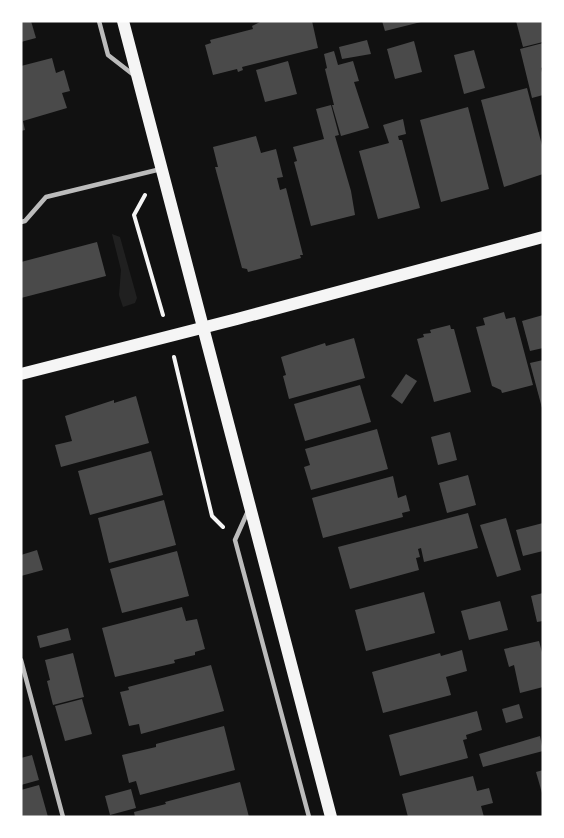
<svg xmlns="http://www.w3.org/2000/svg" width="564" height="838" font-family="Inter,sans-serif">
  <rect width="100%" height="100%" fill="#111"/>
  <path fill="#202020" d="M112,234L120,237L137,298L135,303L123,307L119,295L121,270Z"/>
  <g fill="#4a4a4a">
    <path d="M21,21H31L36,38L21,42Z"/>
    <path d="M262,21H312L318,48L242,67L243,70L238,72L237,69L213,75L205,45L211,43L210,40L253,29L252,26Z"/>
    <path d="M382,21H421V22L385,31Z"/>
    <path d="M516,21H543V42L523,47Z"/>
    <path d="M367,40L371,54L342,59L339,47Z"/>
    <path d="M414,41L422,72L395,79L387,49Z"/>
    <path d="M543,43V67L541,68L543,77V95L532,98L520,49Z"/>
    <path d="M474,50L485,88L464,94L454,55Z"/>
    <path d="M334,51L338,65L353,61L359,81L354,82L369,128L341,136L332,105H334L325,69L327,68L324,54Z"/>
    <path d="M52,58L56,73L64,70L70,91L62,93L67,108L23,121L25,130L21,131V66Z"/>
    <path d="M288,61L297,94L265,102L256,70Z"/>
    <path d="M527,88L543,149V174L504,187L481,100Z"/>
    <path d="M331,105L339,135L335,136L351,191L355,215L311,226L294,162L297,161L293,147L324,139L316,109Z"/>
    <path d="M468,107L489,189L441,202L420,120Z"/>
    <path d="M403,119L406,134L398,136L399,140H402L420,208L378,219L359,151L389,143L383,125Z"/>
    <path d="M256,136L261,153L276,149L283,177L277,178L280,190L286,188L303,255H300L301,258L248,272L247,269L242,268L215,167H218L213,147Z"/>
    <path d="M97,242L106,276L21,298V262Z"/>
    <path d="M504,312L506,319L515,317L533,385L502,393L501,390L492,386L476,327L485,325L483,318Z"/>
    <path d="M543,315V348L530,351L522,321Z"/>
    <path d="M450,325L451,329H454L471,392L434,402L417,339L424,337L423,334L431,333L430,330Z"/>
    <path d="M354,338L365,378L289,399L283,376L286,375L281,357L325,343L326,346Z"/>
    <path d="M543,360V408H542L530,363Z"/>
    <path d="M406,374L417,381L402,404L391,396Z"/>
    <path d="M360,385L371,422L305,441L294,404Z"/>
    <path d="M136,396L149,443L61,467L55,445L72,441L65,416L114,400V403Z"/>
    <path d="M377,429L388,469L311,490L304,467L310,465L305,449Z"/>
    <path d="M450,432L457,460L438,465L431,437Z"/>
    <path d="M151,451L163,495L90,515L78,471Z"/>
    <path d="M468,475L476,505L447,513L439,483Z"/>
    <path d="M393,476L398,498L406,495L410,511L402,513L403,517L323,538L312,498Z"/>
    <path d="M164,500L176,545L109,563L98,518Z"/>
    <path d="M468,513L478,548L424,562L421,548L418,549L420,557L416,558L419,570L350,589L338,547Z"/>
    <path d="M506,518L521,570L497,577L480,525Z"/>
    <path d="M543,523V551L523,556L516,530Z"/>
    <path d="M37,550L43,570L21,576V555Z"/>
    <path d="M177,551L189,596L122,613L110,569Z"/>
    <path d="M424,592L435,633L366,651L355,610Z"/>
    <path d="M543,593V621L537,622L531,596Z"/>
    <path d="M500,601L508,630L469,640L461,611Z"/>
    <path d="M182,607L186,621L197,619L205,649L195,652V655L174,660L175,663L115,677L102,628Z"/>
    <path d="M68,628L71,640L40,648L37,636Z"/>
    <path d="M539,641L543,656V687L520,693L514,665L509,667L504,649Z"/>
    <path d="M462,650L467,671L446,677L451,695L383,713L372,672L440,653L441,656Z"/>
    <path d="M73,653L84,697L53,705L47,681L50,680L45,660Z"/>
    <path d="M211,665L224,711L141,734L139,724L129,726L120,692L129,690L128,687Z"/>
    <path d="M82,699L92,734L65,741L55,706Z"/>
    <path d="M519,704L523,718L506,723L502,709Z"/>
    <path d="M477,711L482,730L466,735L467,739L463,740L468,758L400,776L389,735Z"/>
    <path d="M224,726L235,770L140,795L136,781L129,783L122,755L156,747V744Z"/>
    <path d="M540,736L543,751L483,767L479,754Z"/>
    <path d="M32,755L39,780L21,785V758Z"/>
    <path d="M543,770V793H542L536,772Z"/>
    <path d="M473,776L477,791L489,788L493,803L481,806L484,817H408L402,794Z"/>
    <path d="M240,782L249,817H135L134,812L166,804L165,802Z"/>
    <path d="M39,785L48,817H21V790Z"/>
    <path d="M131,789L136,808L110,815L105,796Z"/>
  </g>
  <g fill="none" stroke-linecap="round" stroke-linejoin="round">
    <g stroke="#f5f5f5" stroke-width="4">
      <path d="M145,195L134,215L163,315"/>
      <path d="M174,357L212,516L223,527"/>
    </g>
    <g stroke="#bcbcbc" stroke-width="4.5">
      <path d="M99,21L108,55L135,76"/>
      <path d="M21,222L25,221L46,197L161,169"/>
      <path d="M248,511L235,540L309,817"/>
      <path d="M21,660L63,817"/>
    </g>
    <g stroke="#f5f5f5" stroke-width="12">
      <path d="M123,21L331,817"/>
      <path d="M21,374L237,319L543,237"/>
    </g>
  </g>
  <rect width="564" height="838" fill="none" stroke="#ffffff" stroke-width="45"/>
</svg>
